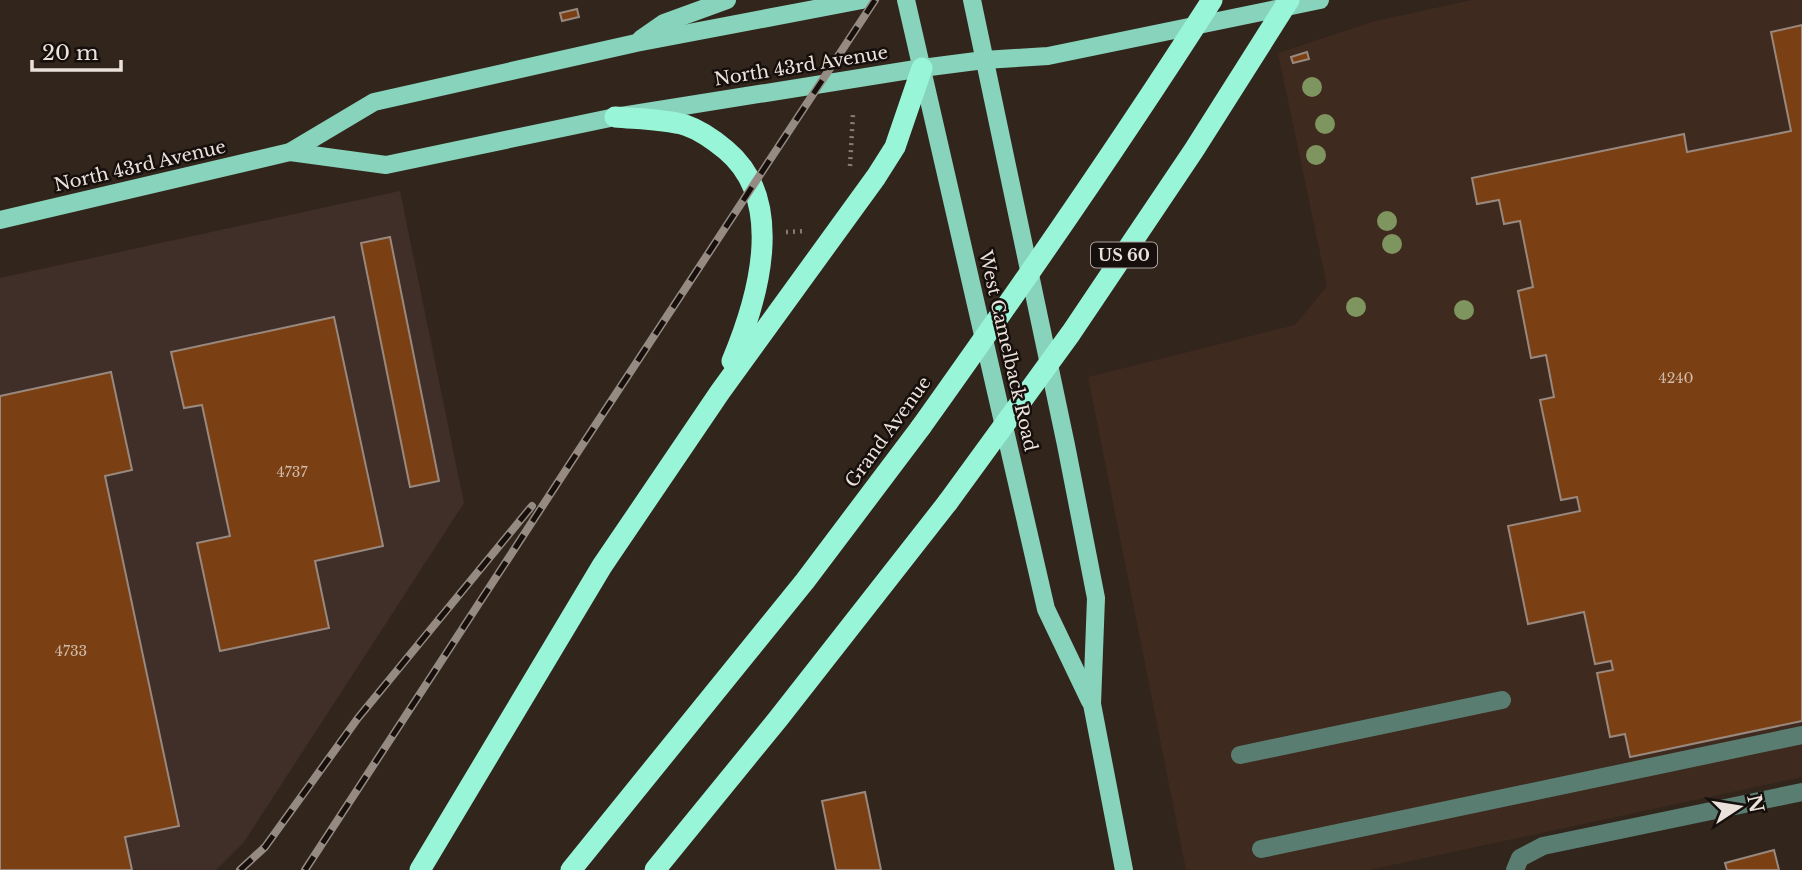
<svg xmlns="http://www.w3.org/2000/svg" width="1802" height="870" font-family="'Libre Baskerville',serif">
  <rect width="100%" height="100%" fill="#32251c"/>
  <path fill="#3e2a1e" d="M1472,0H1802V777L1369,870H1186L1088,377L1295,325L1327,286L1278,53L1375,21Z"/>
  <path fill="#402e29" d="M400,191L464,503L244,842L216,870H0V278Z"/>
  <g fill="#7a4013" stroke="#99887e" stroke-width="2">
    <path d="M577,9L579,17L562,21L560,13Z"/>
    <path d="M1802,25V721L1630,757L1625,734L1610,737L1597,673L1613,670L1611,661L1595,664L1584,612L1528,624L1508,526L1580,511L1577,497L1561,500L1540,400L1554,397L1546,355L1531,358L1518,291L1533,287L1520,221L1504,224L1499,200L1477,204L1472,178L1684,134L1687,152L1791,131L1771,32Z"/>
    <path d="M1307,52L1309,59L1293,63L1291,57Z"/>
    <path d="M390,237L439,481L410,487L361,243Z"/>
    <path d="M334,317L383,546L315,561L329,628L220,651L197,543L230,536L202,405L184,408L171,352Z"/>
    <path d="M111,372L132,470L105,476L179,826L125,837L132,870H0V396Z"/>
    <path d="M865,792L881,870H836L822,801Z"/>
    <path d="M1774,850L1779,870H1727L1725,863Z"/>
  </g>
  <g fill="none" stroke-linecap="round" stroke-linejoin="round">
    <g stroke="#887c74" stroke-width="4.5" stroke-dasharray="2 5" stroke-linecap="butt">
      <path d="M850,166L853,114"/>
      <path d="M786,232L805,231"/>
    </g>
    <g stroke="#5a7d71" stroke-width="18">
      <path d="M1240,755L1502,700"/>
      <path d="M1261,849L1802,735"/>
      <path d="M1515,870L1520,858L1543,846L1802,792"/>
    </g>
    <g stroke="#88d3bb" stroke-width="18">
      <path d="M906,0L1046,609L1090,701"/>
      <path d="M972,0L1066,445L1096,598L1092,704L1124,870"/>
      <path d="M641,39L664,23L727,0"/>
      <path d="M290,152L386,165L615,117L922,68L984,60L1048,56L1320,0"/>
      <path d="M0,220L290,152L374,102L636,43L862,0"/>
    </g>
    <g stroke="#99f5d8" stroke-width="21">
      <path d="M615,117C638,119 663,119 685,125C700,130 714,140 726,150C787,201 758,299 732,361"/>
      <path d="M420,870L602,566L720,392L876,177L895,147L922,68"/>
      <path d="M571,870L805,581L921,427"/>
      <path d="M655,870L778,719L948,502"/>
    </g>
    <defs>
      <g id="rail">
        <path d="M240,870L265,847L358,718L532,506"/>
        <path d="M305,870L579,450L875,0"/>
      </g>
    </defs>
    <use href="#rail" stroke="#968b83" stroke-width="8"/>
    <use href="#rail" stroke="#160f0c" stroke-width="5" stroke-dasharray="16" stroke-linecap="butt"/>
    <g stroke="#99f5d8" stroke-width="21">
      <path d="M921,427C1021,287 1119,145 1212,0"/>
      <path d="M948,502L1071,333L1194,150L1289,0"/>
    </g>
  </g>
  <g fill="#7f955f">
    <circle cx="1312" cy="87" r="10"/>
    <circle cx="1325" cy="124" r="10"/>
    <circle cx="1316" cy="155" r="10"/>
    <circle cx="1387" cy="221" r="10"/>
    <circle cx="1392" cy="244" r="10"/>
    <circle cx="1356" cy="307" r="10"/>
    <circle cx="1464" cy="310" r="10"/>
  </g>
  <g text-anchor="middle" stroke-width="5" stroke-linejoin="round" paint-order="stroke">
    <g font-size="14" fill="#d0baaa">
      <text x="1676" y="383">4240</text>
      <text x="292" y="477">4737</text>
      <text x="71" y="656">4733</text>
    </g>
    <rect fill="#160f0c" stroke="#aca39e" stroke-width="2" x="1091" y="242.5" width="66" height="25" rx="5"/>
    <g font-size="16" font-weight="bold" fill="#ece2dc">
      <text x="1124" y="261">US 60</text>
    </g>
    <g font-size="18" fill="#ece2dc" stroke="#160f0c">
      <text transform="translate(801 66) rotate(-9)" y="6">North 43rd Avenue</text>
      <text transform="translate(140 166) rotate(-13)" y="6">North 43rd Avenue</text>
      <text transform="translate(1008 351) rotate(77)" y="6">West Camelback Road</text>
      <text transform="translate(888 432) rotate(-54)" y="6">Grand Avenue</text>
    </g>
  </g>
  <g transform="translate(1739 807) rotate(78)" stroke="#160f0c" stroke-width="5" paint-order="stroke">
  <path d="M0-5L12 26L0 18L-12 26Z" fill="#ece2dc"/>
  <text y="-10" font-size="19" font-weight="bold" text-anchor="middle" fill="#ece2dc">N</text>
  </g>
  <path d="M32 60v10h89v-10" fill="none" stroke="#ece2dc" stroke-width="3.5"/>
  <text x="42" y="60" font-size="21" fill="#ece2dc" stroke="#160f0c" stroke-width="5" paint-order="stroke">20 m</text>
</svg>
